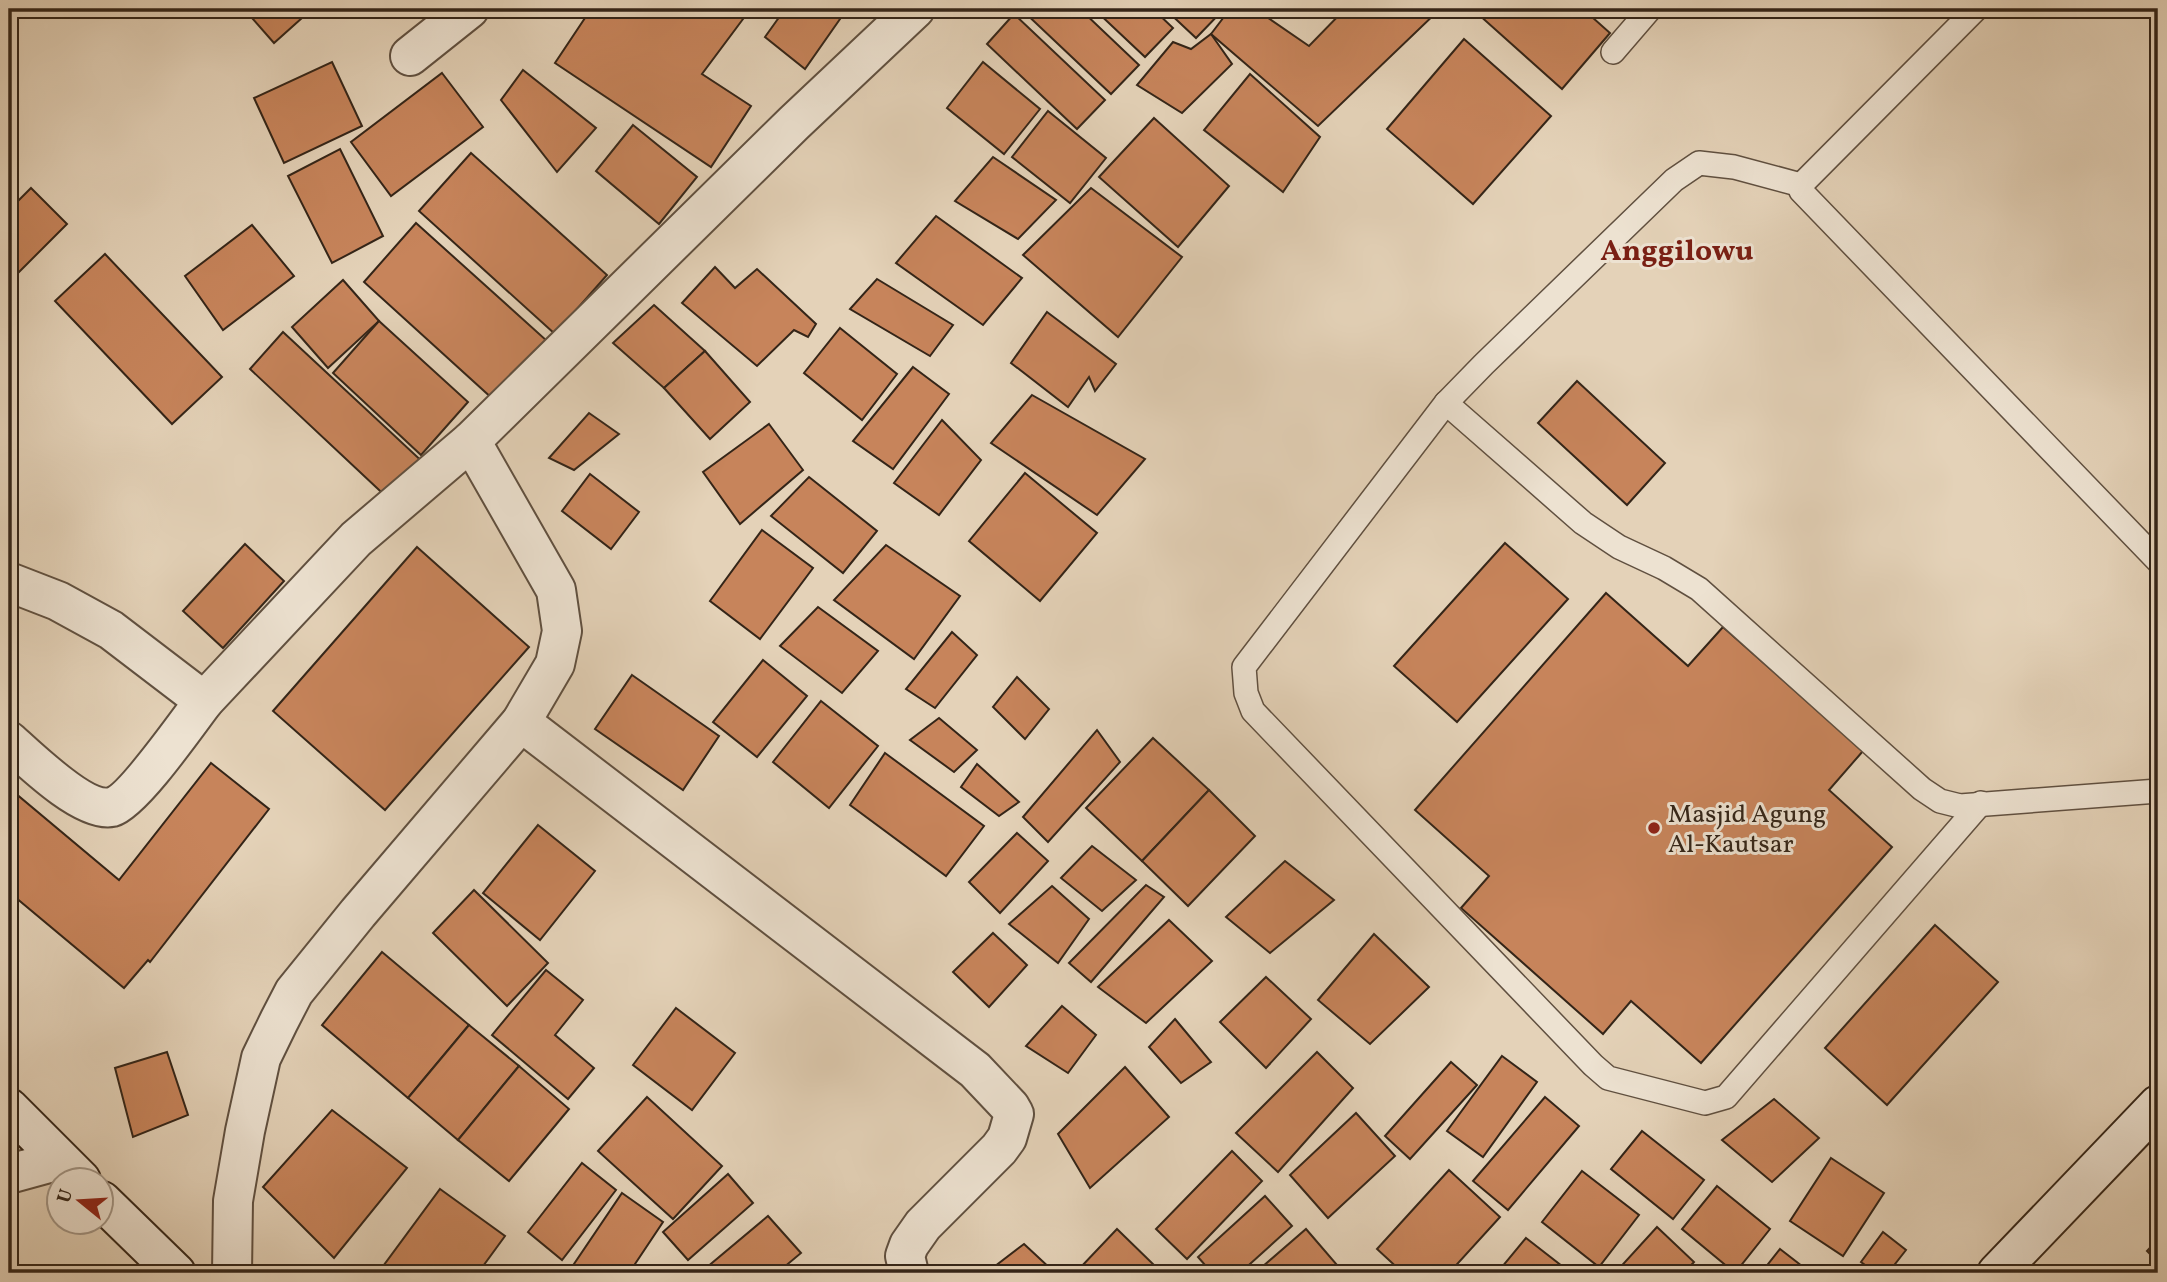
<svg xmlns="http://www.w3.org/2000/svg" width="2167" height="1282" font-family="Vollkorn,serif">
  <rect width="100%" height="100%" fill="#e4d2b8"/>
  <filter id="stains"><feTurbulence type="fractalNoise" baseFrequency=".00286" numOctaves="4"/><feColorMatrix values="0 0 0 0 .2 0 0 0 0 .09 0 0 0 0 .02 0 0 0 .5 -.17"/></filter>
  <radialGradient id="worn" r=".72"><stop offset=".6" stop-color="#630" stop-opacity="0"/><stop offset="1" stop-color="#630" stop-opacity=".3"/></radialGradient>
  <g fill="#c7845b" stroke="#342518" stroke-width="2">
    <path d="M244,9H312L274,43Z"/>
    <path d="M591,9H729L743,19L702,74L751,106L711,167L555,63Z"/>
    <path d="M785,9H847L805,69L765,37Z"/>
    <path d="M1021,9H1080L1139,65L1111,94Z"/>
    <path d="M1094,9H1153L1173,28L1145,57Z"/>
    <path d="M1165,9H1224L1196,38Z"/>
    <path d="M1230,9H1255L1309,46L1345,9H1440L1318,126L1211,34Z"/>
    <path d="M1483,9H1583L1610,33L1562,89L1478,14Z"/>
    <path d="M1014,14L1105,100L1077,129L987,44Z"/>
    <path d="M1211,34L1232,64L1182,113L1137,85L1173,42L1191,49Z"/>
    <path d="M1464,39L1551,116L1473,204L1387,129Z"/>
    <path d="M332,62L362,126L284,163L254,98Z"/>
    <path d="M983,62L1040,109L1004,154L947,108Z"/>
    <path d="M523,70L596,128L557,172L501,100Z"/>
    <path d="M442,73L483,127L391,196L351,142Z"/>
    <path d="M1250,74L1320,137L1283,192L1204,130Z"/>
    <path d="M1048,111L1106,158L1070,203L1012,157Z"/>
    <path d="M1154,118L1229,186L1178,247L1099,177Z"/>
    <path d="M633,125L697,177L659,224L596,171Z"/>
    <path d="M340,149L383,236L332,263L288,176Z"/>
    <path d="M471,153L607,275L555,334L419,211Z"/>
    <path d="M993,157L1056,200L1018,239L955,201Z"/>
    <path d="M31,188L67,224L9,282V210Z"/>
    <path d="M1091,188L1182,257L1118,337L1023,255Z"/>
    <path d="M936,216L1022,278L983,325L896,263Z"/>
    <path d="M416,223L547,341L494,400L364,282Z"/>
    <path d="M252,225L294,276L223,330L185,276Z"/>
    <path d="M105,254L222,377L172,424L55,301Z"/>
    <path d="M715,267L735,288L757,269L816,324L808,337L794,330L757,366L682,303Z"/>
    <path d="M877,279L953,325L930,356L850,309Z"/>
    <path d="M343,280L379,321L328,368L292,327Z"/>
    <path d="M654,305L705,351L664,388L613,343Z"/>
    <path d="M1047,312L1116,364L1095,391L1089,377L1068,407L1011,363Z"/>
    <path d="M379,321L468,402L421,455L333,373Z"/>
    <path d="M840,328L897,374L862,420L804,373Z"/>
    <path d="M283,332L427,466L393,503L250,369Z"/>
    <path d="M705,351L750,402L710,439L664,388Z"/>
    <path d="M913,367L949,394L893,469L853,441Z"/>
    <path d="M1577,381L1665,463L1627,505L1538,423Z"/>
    <path d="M1032,395L1145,459L1097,515L991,443Z"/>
    <path d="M589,413L619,434L574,470L549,458Z"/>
    <path d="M942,420L981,460L939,515L894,483Z"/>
    <path d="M769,424L803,470L740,524L703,472Z"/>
    <path d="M1025,473L1097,533L1040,601L969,541Z"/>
    <path d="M590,474L639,512L611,549L562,511Z"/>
    <path d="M809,477L877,531L843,573L771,516Z"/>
    <path d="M762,530L813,568L760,639L710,601Z"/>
    <path d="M1505,543L1568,599L1457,722L1394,666Z"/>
    <path d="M245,544L284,581L223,648L183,611Z"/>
    <path d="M886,545L960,596L914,659L834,600Z"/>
    <path d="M417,547L529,647L385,810L273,711Z"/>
    <path d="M1606,593L1688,666L1723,627L1863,751L1829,790L1892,847L1701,1063L1631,1001L1603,1034L1461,908L1489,876L1415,810Z"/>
    <path d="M818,607L878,651L842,693L780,646Z"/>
    <path d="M952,632L977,655L935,708L906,689Z"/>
    <path d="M763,660L807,696L757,757L713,722Z"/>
    <path d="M632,675L719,736L683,790L595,729Z"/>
    <path d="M1017,677L1049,709L1025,739L993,707Z"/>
    <path d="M821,701L878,746L829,808L773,762Z"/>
    <path d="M939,718L977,750L954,772L910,740Z"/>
    <path d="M1097,730L1120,762L1048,842L1023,817Z"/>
    <path d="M1153,738L1209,790L1142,861L1086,808Z"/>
    <path d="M885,753L984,826L946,876L850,805Z"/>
    <path d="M211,763L269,809L150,962L148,960L124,988L9,892V788L119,880Z"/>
    <path d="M977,764L1019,802L999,816L961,787Z"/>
    <path d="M1209,790L1255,836L1188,906L1142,861Z"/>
    <path d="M538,825L595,871L540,940L483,893Z"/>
    <path d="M1017,833L1048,861L1000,913L969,882Z"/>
    <path d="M1092,846L1136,880L1102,911L1061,878Z"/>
    <path d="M1285,861L1334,900L1270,953L1226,917Z"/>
    <path d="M1146,885L1164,897L1091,982L1069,963Z"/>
    <path d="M1052,886L1089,919L1058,963L1009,924Z"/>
    <path d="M474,890L548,963L507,1006L433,933Z"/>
    <path d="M1169,920L1212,961L1146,1023L1098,987Z"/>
    <path d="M1935,925L1998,982L1887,1105L1825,1048Z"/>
    <path d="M993,933L1027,965L989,1007L953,972Z"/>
    <path d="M1374,934L1429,987L1370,1044L1318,1000Z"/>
    <path d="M382,952L469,1025L408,1098L322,1025Z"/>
    <path d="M546,970L583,1000L555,1035L594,1068L568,1099L492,1035Z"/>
    <path d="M1266,977L1311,1019L1266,1068L1220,1022Z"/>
    <path d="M1062,1006L1096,1035L1068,1073L1026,1046Z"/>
    <path d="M676,1008L735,1053L692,1110L633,1065Z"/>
    <path d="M1175,1019L1211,1062L1181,1083L1149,1047Z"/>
    <path d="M469,1025L519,1066L458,1140L408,1098Z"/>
    <path d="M167,1052L188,1115L133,1137L115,1068Z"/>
    <path d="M1317,1052L1353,1088L1278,1172L1236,1133Z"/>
    <path d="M1502,1056L1537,1082L1483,1157L1447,1131Z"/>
    <path d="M1451,1062L1477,1085L1410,1159L1385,1136Z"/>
    <path d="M519,1066L569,1109L509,1181L458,1140Z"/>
    <path d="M1125,1067L1169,1117L1090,1188L1058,1134Z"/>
    <path d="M647,1097L722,1166L673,1219L598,1151Z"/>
    <path d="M1545,1097L1579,1126L1508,1210L1473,1181Z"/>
    <path d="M1774,1099L1819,1138L1772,1182L1722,1140Z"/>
    <path d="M332,1110L407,1168L334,1258L263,1187Z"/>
    <path d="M1356,1113L1395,1156L1328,1218L1290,1175Z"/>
    <path d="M1642,1131L1704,1180L1673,1219L1611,1169Z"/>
    <path d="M1232,1151L1262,1181L1187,1259L1156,1229Z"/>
    <path d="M1831,1158L1884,1193L1843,1256L1790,1221Z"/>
    <path d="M582,1163L616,1190L562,1260L528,1232Z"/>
    <path d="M1449,1170L1500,1217L1449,1273H1403L1377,1249Z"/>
    <path d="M1582,1171L1639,1215L1599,1267L1542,1222Z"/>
    <path d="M728,1174L753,1203L688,1260L663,1232Z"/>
    <path d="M1717,1186L1770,1229L1735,1273L1682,1229Z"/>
    <path d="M440,1189L505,1236L478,1273H378Z"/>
    <path d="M622,1193L663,1222L629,1273H588L574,1264Z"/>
    <path d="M1265,1196L1292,1226L1240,1273H1212L1198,1257Z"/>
    <path d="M768,1216L801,1253L777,1273H700Z"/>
    <path d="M1657,1227L1694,1262L1684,1273H1615Z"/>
    <path d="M1117,1229L1155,1266L1148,1273H1083L1079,1269Z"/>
    <path d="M1306,1229L1343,1272L1342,1273H1255Z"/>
    <path d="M1883,1232L1906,1250L1888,1273H1876L1861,1262Z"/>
    <path d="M1526,1238L1571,1273H1497Z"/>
    <path d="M2158,1239V1262L2147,1251Z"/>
    <path d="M1024,1244L1052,1270L1049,1273H986Z"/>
    <path d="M1780,1249L1811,1273H1761Z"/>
  </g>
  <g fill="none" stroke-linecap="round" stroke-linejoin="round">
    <defs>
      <g id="lane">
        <path d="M1976,9L1801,185V191L2158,561"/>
        <path d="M1613,52L1650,9"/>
        <path d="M1801,185L1734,167L1699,163L1674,180L1484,364L1446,403L1583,523L1619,547L1664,568L1699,589L1922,789L1940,801L1960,806L2158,791"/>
        <path d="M1446,403L1244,667L1246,693L1253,711L1593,1065L1608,1078L1705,1103L1726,1097L1981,803"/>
      </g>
      <g id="street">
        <path d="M410,56L469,9"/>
        <path d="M9,582L58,601L111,630L204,701L356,539L471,441"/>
        <path d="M521,722L975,1070L1010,1107L1014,1114L1007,1138L999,1149L923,1225L909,1245L905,1256L909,1273"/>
        <path d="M9,741C29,759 84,813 112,807C133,801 188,722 204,701"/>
        <path d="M9,1174L60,1160"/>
        <path d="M232,1273L233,1201L245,1131L261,1058L279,1021L294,992L358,913L521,722L555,664L562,631L556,590L471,441L794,123L915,9"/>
      </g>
      <g id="secondary">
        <path d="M9,1108L81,1180"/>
        <path d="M102,1201L176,1273"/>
        <path d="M1997,1273L2158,1105"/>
      </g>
    </defs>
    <use href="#lane" stroke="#605040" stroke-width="26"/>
    <use href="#street" stroke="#605040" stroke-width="42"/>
    <use href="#secondary" stroke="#342518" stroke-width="42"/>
    <use href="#lane" stroke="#ede2d1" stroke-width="23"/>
    <use href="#street" stroke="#ede2d1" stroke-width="38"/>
    <use href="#secondary" stroke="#ede2d1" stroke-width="38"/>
  </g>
  <circle fill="#8f2418" stroke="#ede2d1" stroke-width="2.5" cx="1654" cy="828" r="7"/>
  <g text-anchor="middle" stroke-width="6" stroke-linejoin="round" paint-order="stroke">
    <g font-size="26" fill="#342518" stroke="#ede2d1" text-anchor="start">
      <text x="1668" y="822">Masjid Agung<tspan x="1668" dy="30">Al-Kautsar</tspan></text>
    </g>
    <g font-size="30" font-weight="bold" fill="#7a1f14" stroke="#ede2d1">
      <text x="1677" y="260">Anggilowu</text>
    </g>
  </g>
  <rect width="2167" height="1282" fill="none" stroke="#e4d2b8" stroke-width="35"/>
  <rect x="10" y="10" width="2146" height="1261" fill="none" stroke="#342518" stroke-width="3.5"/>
  <rect x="18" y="18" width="2132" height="1247" fill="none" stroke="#342518" stroke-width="2"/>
  <g transform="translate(80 1201) rotate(288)"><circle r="33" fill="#ede2d1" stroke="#a39687" stroke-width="2"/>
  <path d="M0-5L12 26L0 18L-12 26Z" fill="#8f2418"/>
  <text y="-10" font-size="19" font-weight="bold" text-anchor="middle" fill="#342518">U</text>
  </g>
  <rect width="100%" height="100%" filter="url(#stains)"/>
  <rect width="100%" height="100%" fill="url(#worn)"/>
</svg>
